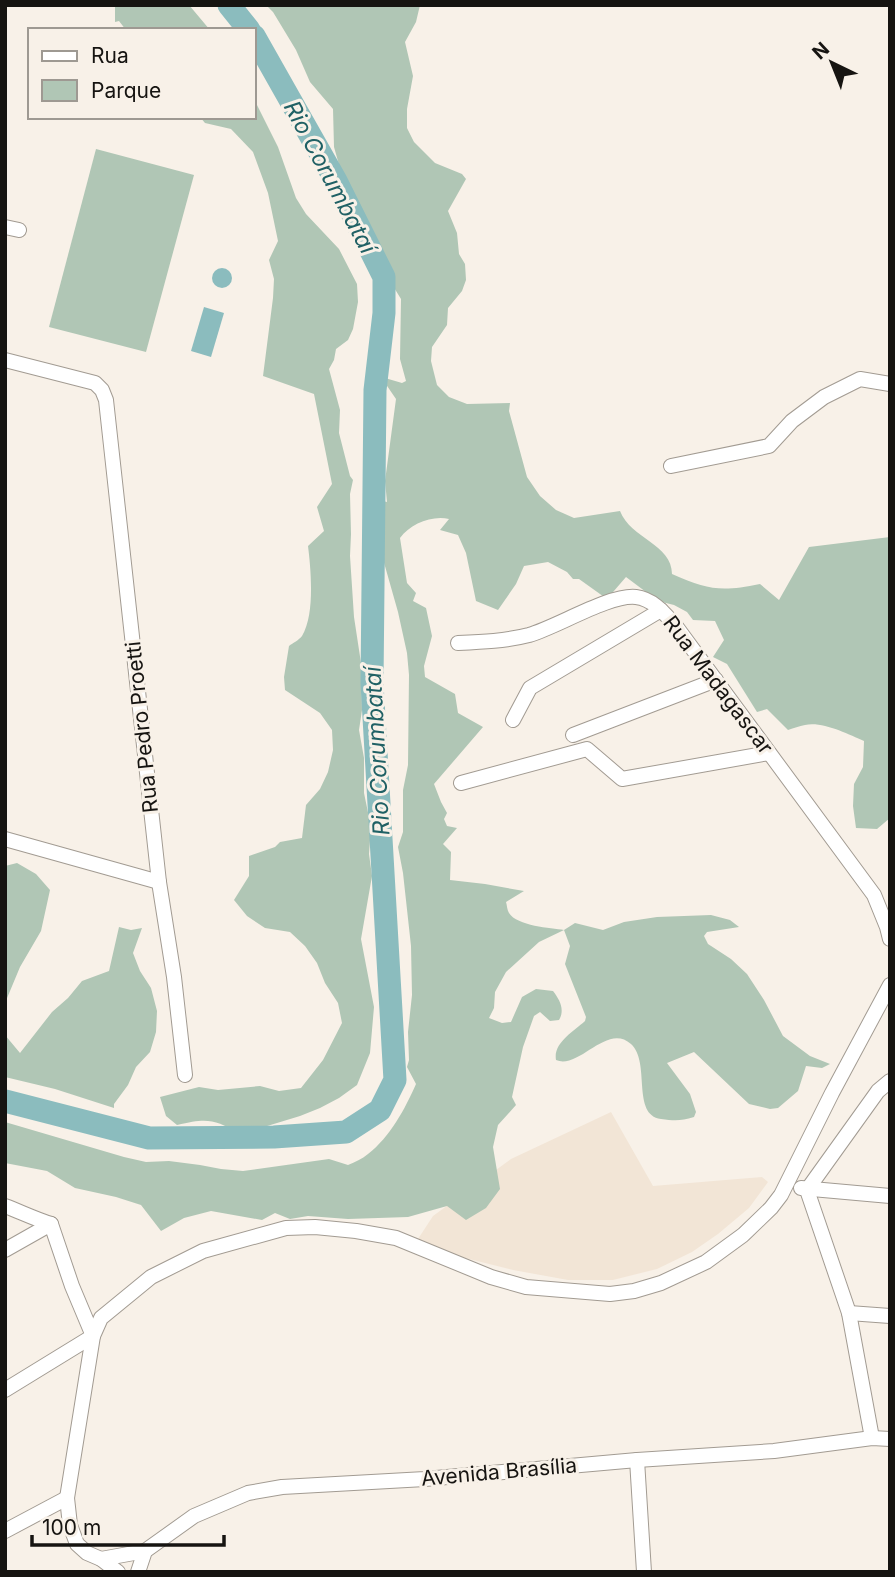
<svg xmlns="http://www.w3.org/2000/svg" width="895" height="1577" font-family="Inter,sans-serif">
  <rect width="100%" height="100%" fill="#f8f1e8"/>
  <path fill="#f2e5d6" d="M611,1112L653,1186L762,1177L768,1182L749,1208L718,1234L692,1252L657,1269L613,1280H568L513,1270L457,1256L418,1239L433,1216L511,1159Z"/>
  <g fill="#b0c6b5">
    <path d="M115,5H189L210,30H126L119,21L115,22Z"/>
    <path d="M266,5H420L416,22L405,42L413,76L407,109V128L414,142L435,163L462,174L466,179L448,211L457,233L459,254L465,264L466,280L462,291L448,308L447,325L432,347L431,361L437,385L449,397L467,404L510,403L509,411L527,477L540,496L556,510L574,518L620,511C631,539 672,544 672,574C708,590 721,592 760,584L779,600L809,547L890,537V818L877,829L856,828L853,806L854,784L863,767L864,741C848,734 822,721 805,725C799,726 794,728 788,730L767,709L757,712L727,664L713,657L724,640L715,621L693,620L687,612L674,605L658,601L626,577L607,599L579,579H573L567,572L548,562L524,566L516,584L498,610L476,601L466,553L458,535L440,530L449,519C432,515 410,524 400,538L407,583L416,593L413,601L426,608L432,636L424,666L425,677L455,694L458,713L483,727L434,784L441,802L447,813L444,819L447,826L457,828L443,844L451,852L450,880L485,884L524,891L506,902C507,905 507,910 509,913C517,926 551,928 564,930L575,923L603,930L624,922L657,917L711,915L730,920L739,927L707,932L704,936L708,944L731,959L747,974L764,1000L783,1036L810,1056L830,1064L822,1068L806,1066L798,1091L778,1108L770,1109L749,1104L694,1052L667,1063L690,1094L696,1112L694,1117C681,1121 675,1121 661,1119C631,1115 651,1062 631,1044C607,1022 579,1070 556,1060C553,1043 573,1032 585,1021L586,1017L565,964L570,946L564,930L539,942L506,972L495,992L494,1008L489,1018L502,1023L511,1022L522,997L536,989L553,991C560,1000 565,1010 559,1020L550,1021L540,1012L534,1016L523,1047L512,1097L516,1105L498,1125L493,1147L500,1189L486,1208L466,1220L447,1206L408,1217L348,1219L308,1216L290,1219L275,1213L262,1220L211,1211L184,1218L161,1231L141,1205L116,1197L75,1188L47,1171L5,1163V1122L124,1157L146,1162L169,1161L200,1165L221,1169L243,1171L329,1159L348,1165C355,1162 362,1159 368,1154C390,1137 405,1109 416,1084L407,1067L409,1060L408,1032L412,995L411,946L403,873L398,847L403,832V790L408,765L409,675L407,653L398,612L381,552L382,530L379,500L387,502L385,481L396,399L383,380L385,378L402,383L406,381L400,359L401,299L393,286L380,248L358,216L345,186L334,147L333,109L310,82L296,50L273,12Z"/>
    <path d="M254,99L278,147L296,198L306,214L339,249L357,284L358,302L353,329L348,340L336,349L334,360L329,369L340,410L339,433L350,476L353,480L350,494L351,534L350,556L354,617L361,663L362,710L359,730L364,758V793L371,827L369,854L372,876L361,939L374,1007L370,1053L357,1085L339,1098L320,1108L300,1116L241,1134C213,1119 208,1118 177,1125L166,1116L160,1097L199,1087L218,1090L260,1086L279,1091L301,1088L323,1060L342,1023L338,1003L325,983L317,963L305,946L290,932L265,928L247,916L234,900L249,876V856L275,847L280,842L302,838L306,805L320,789L328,772L333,750L332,730L320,713L285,690L284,677L289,646C293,643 299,640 302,636C315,615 311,570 308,546L324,531L317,507L332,484L314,394L263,376L273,298L274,279L269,260L278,241L268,193L253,152L231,129L205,123L200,117H254Z"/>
    <path d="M96,149L194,175L146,352L49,327Z"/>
    <path d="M17,863L36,874L50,890L41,931L20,967L5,1003V866Z"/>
    <path d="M119,927L131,930L142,928L133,953L140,971L151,988L157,1011L156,1032L150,1052L136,1067L128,1085L114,1104V1108L55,1089L5,1077V1035L20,1053L52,1012L68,998L82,981L109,971Z"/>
  </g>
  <g fill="#8bbcbe">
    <circle cx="222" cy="278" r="10"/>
    <path d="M204,307L224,313L211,357L191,351Z"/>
  </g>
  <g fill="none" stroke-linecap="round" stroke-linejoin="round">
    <g stroke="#8bbcbe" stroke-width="23">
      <path d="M229,5L249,30"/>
      <path d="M5,1101L149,1138L274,1137L346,1132L380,1110L395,1080L372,683L375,390L384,313V277L336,181L254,36"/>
    </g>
    <defs>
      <g id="minor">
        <path d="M5,227L19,230"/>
        <path d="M5,360L95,383L102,390L106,400L159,882L174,977L185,1075"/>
        <path d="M671,466L769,446L792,421L824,397L860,379L890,384"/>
        <path d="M458,643C482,642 506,641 529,635C557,627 610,594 636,597C653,599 665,614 675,625L874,895L887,927L890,939"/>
        <path d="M513,720L530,688L661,610"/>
        <path d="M573,735L716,680"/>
        <path d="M461,783L587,749L622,779L769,753"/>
        <path d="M5,839L159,882"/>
        <path d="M801,1188L890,1196"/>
        <path d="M807,1190L849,1313L872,1438"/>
        <path d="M807,1190L878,1091L890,1081"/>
        <path d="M5,1206C21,1212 35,1219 51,1224L72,1286L93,1336L67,1498L70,1525L77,1544L87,1553L101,1559L118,1572"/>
        <path d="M5,1250L51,1224"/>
        <path d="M849,1313L890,1316"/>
        <path d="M5,1390L93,1336L101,1318L151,1277L203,1251L286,1228L315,1227L356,1231L396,1238L491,1277L526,1287L610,1294L634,1291L661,1283L706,1262L743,1235L771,1208L781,1195L832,1093L890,985"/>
        <path d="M637,1460L644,1572"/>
        <path d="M5,1531L67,1498"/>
        <path d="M101,1559L145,1551"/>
        <path d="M138,1572L145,1551L194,1516L248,1493L282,1487L425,1479L637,1460L774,1451L872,1438L890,1439"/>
      </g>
    </defs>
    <use href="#minor" stroke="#a29b92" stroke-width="16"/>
    <use href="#minor" stroke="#fff" stroke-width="14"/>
  </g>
  <g text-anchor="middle" stroke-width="6" stroke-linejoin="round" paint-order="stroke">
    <g font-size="21" fill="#161411" stroke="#f8f1e8">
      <text transform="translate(718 685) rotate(53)" y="7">Rua Madagascar</text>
      <text transform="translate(142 727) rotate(-96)" y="7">Rua Pedro Proetti</text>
      <text transform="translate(499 1472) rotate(-5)" y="7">Avenida Brasília</text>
    </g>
    <g font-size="23" font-style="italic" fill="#206165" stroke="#f8f1e8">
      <text transform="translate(330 177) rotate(62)" y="8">Rio Corumbataí</text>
      <text transform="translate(377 751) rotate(-93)" y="8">Rio Corumbataí</text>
    </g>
  </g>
  <rect width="895" height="1577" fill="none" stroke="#161411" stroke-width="14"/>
  <rect x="28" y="28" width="228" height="91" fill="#f8f1e8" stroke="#9e9992" stroke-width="2"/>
  <rect x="42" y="51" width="35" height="10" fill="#ffffff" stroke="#9e9992" stroke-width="2"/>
  <text x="91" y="63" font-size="21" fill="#161411">Rua</text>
  <rect x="42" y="80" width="35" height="21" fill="#b0c6b5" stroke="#9e9992" stroke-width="2"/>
  <text x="91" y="98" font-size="21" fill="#161411">Parque</text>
  <g transform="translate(832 63) rotate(317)" stroke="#f8f1e8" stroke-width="5" paint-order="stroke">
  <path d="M0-5L12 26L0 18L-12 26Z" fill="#161411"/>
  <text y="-10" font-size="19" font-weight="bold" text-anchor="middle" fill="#161411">N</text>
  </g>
  <path d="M32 1535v10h192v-10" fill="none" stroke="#161411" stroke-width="3.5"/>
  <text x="42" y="1535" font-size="21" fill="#161411" stroke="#f8f1e8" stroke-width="5" paint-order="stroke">100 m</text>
</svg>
